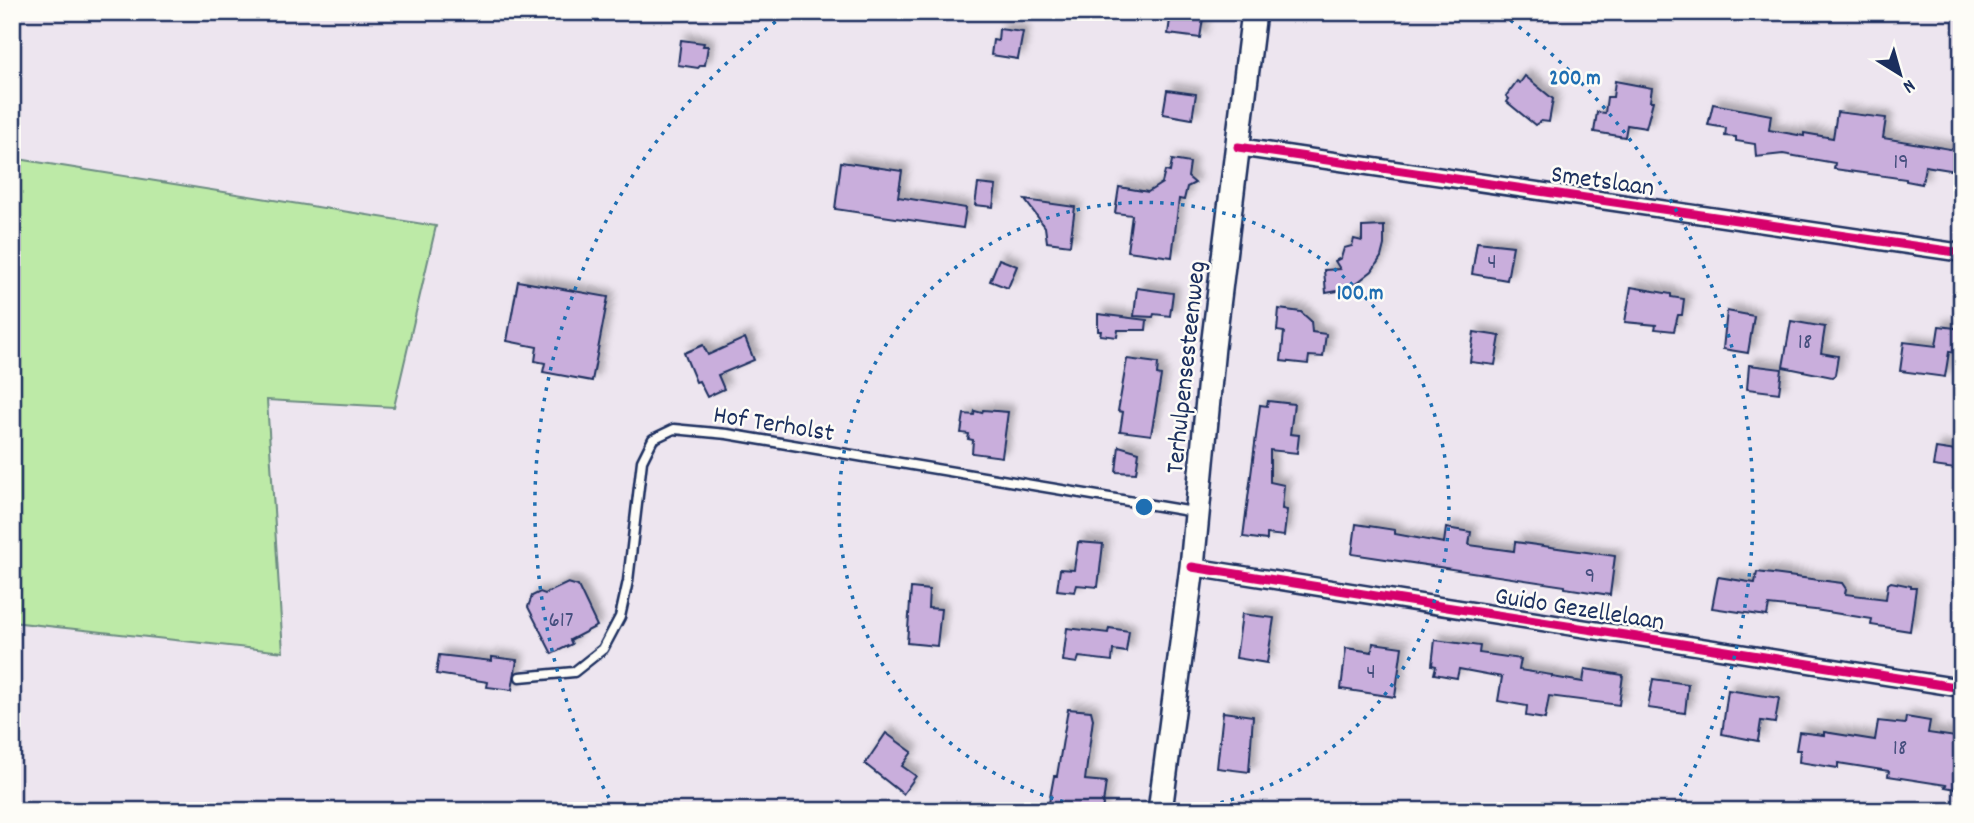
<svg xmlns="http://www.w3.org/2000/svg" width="1974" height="823" font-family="Dekko,sans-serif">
  <defs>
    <filter id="shadow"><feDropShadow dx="6" dy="-6" stdDeviation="3.5" flood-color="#0004"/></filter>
  </defs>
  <rect width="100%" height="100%" fill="#ede5ef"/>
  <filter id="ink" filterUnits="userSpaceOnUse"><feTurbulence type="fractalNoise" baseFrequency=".0143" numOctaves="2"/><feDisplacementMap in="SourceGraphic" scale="14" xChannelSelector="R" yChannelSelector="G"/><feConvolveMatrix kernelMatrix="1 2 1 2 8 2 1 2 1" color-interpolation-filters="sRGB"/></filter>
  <g filter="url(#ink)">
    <path fill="#bdeaa7" stroke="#6c8c82" stroke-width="2" d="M12,158L436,226L394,407L267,400L283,652L12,622Z"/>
    <g fill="#c9aedc" stroke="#1b2f5e" stroke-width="2" filter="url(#shadow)">
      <path d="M1171,12H1204L1200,38L1168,34Z"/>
      <path d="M999,29L1023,32L1018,59L991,55L993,40L998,41Z"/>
      <path d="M681,40L704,43L703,46H708L705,65H701L698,68L678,65Z"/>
      <path d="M1525,76L1553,99L1549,122L1541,121L1535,125L1507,102L1509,99L1506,96L1517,81L1520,83Z"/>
      <path d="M1615,81L1652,88L1650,101H1653L1646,128L1627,125L1625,137L1594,132L1597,112L1605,113L1607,97H1613Z"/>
      <path d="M1167,90L1196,94L1192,119L1163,114Z"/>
      <path d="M1713,104L1771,115L1769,130L1804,136V133L1833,138L1837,112L1886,118L1883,138L1962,151V172L1925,166L1922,184L1906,181V179L1834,169L1835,163L1783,154L1756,157L1755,144L1736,141V137L1725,136L1726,128L1708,125Z"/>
      <path d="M1172,160L1190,163L1188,177L1195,183L1187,187L1184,200L1179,199L1172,257L1127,251L1132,215L1115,213L1119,187L1148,192L1162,183L1165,171L1170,172Z"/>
      <path d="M841,162L902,171L898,197L966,208L963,228L835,209Z"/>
      <path d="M978,184L996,186L993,207L975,205Z"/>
      <path d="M1025,200L1075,207L1070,245L1047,242L1045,227Z"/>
      <path d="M1384,226V245L1381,257L1372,271L1349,289L1326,293L1324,270L1340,269L1335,261L1341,258L1344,248L1352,246L1354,239L1362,241V227Z"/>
      <path d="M1477,242L1513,246L1507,280L1472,274Z"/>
      <path d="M999,259L1017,266L1008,288L990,281Z"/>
      <path d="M518,281L608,297L592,381L543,372L545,363L535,361L537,347L507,341Z"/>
      <path d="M1631,287L1671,294V297L1684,299L1682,315H1678L1674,331L1655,329L1656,325L1625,322Z"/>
      <path d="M1137,288L1173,293L1170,316L1154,314L1153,317L1134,316Z"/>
      <path d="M1279,309L1301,312L1311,321L1312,332L1326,334L1323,357L1309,356L1308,364L1281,361L1284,332L1277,331Z"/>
      <path d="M1727,311L1754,316L1748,353L1723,349Z"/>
      <path d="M1098,314L1147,320L1146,330H1118L1117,337L1100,335L1101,331H1098Z"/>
      <path d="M1791,321L1825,327L1821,353L1838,356L1835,375L1832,377L1783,367Z"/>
      <path d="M1939,326L1962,329V344H1958L1956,353L1949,352L1945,377L1900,371L1904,342L1936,346Z"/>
      <path d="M1474,332L1500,336L1495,365L1470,362Z"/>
      <path d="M745,338L754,360L718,375L724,389L707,397L699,381L696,382L684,353L703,345L708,355Z"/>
      <path d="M1127,359L1158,363L1157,375L1161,376L1151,435L1120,431L1123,412L1118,411Z"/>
      <path d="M1749,365L1782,369L1779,393L1747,389Z"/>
      <path d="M1268,401L1294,404L1290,434L1299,435L1297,453L1270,450V482L1284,485L1282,509L1287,510L1284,536L1267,534V540L1243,537L1260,405L1267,406Z"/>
      <path d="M983,410L1008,412L1002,457L972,453L973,440L968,439L969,434L961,433L964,414L974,415L975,411L982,413Z"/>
      <path d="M1119,446L1139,452L1136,473L1116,472Z"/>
      <path d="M1936,448L1962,452V470L1933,466Z"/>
      <path d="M1356,524L1395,530V534L1444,543L1446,528L1471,532L1469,545L1514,551L1515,542L1615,556L1610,595L1565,588V586L1352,554Z"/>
      <path d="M1078,542L1103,544L1098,587L1077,585L1075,592L1057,590L1060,569L1074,570Z"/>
      <path d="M1757,572L1842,583L1846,589L1845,594L1886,599L1888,584L1891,582L1911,586V588H1916L1910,631L1871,625L1872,619L1815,610L1769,605L1767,616L1712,608L1718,577L1755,583Z"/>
      <path d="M568,583L578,586L597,626L570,640L572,644L552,654L528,607L532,596L540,592L545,594Z"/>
      <path d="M911,588L929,590L928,608L941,609L937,646L907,643Z"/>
      <path d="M1242,614L1274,618L1267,663L1236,658Z"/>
      <path d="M1067,628L1108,633L1109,628L1129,631L1126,652L1113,650L1112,661L1079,657L1077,663L1063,661Z"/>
      <path d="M1435,640L1480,646L1479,653L1521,659L1519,670L1552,675V677L1583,682L1585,669L1623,675L1619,705L1549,696L1545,719L1526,716L1527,706L1498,701L1502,677L1459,669L1457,678L1434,674L1436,666L1432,665Z"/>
      <path d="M1373,643L1402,647L1395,697L1341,689L1346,648L1372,652Z"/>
      <path d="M439,655L492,661V657L517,660L512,690L487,687L488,682L436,674Z"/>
      <path d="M1653,679L1688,684L1685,713L1648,708Z"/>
      <path d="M1728,690L1779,698L1775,723L1761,721L1758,741L1722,734Z"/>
      <path d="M1068,709L1091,711L1093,719L1085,780L1106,782L1102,811H1082V808L1049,803L1054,776H1057Z"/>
      <path d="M1223,712L1253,716L1249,772L1217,768Z"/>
      <path d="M1906,717L1930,721L1928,733L1962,738V790L1945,787L1946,785L1888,776L1889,771L1838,763V768L1799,762L1800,750H1796L1799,732L1824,735V732L1875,740L1878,721L1905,724Z"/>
      <path d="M886,733L912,752L902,766L916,776L903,794L865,764Z"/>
    </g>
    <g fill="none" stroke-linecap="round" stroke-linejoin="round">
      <defs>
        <path id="lane" d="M520,677L574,672L603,649L620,617L628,581L642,461L653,439L674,429L727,434L1194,512"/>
        <g id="street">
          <path d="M1238,147L1962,253"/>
          <path d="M1192,567L1962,688"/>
        </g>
        <path id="secondary" d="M1160,811L1192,567L1213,347L1254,12"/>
      </defs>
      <use href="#lane" stroke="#1b2f5e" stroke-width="13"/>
      <use href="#street" stroke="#1b2f5e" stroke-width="21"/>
      <use href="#secondary" stroke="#1b2f5e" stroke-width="28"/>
      <use href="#lane" stroke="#fdfcf7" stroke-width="8"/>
      <use href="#street" stroke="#fdfcf7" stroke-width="16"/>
      <use href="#secondary" stroke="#fdfcf7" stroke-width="23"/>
      <defs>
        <g id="cycleway">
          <path d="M1238,147L1962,253"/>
          <path d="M1192,567L1962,688"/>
        </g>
      </defs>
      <use href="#cycleway" stroke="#fdfcf7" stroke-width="13"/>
      <use href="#cycleway" stroke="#d6006c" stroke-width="9"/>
    </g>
  </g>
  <g fill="none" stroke="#1f6fb2" stroke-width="3.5" stroke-dasharray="3.5 7">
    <path d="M1115 811A305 305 0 1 1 1173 811"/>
    <path d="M614 807A609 609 0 0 1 786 14M1502 14A609 609 0 0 1 1674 807"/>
  </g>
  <g text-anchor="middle" stroke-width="5" stroke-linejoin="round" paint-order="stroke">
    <g font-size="23" fill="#464f7e">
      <text x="1901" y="168">19</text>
      <text x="1492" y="268">4</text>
      <text x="1805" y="348">18</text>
      <text x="1590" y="582">9</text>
      <text x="561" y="626">617</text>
      <text x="1371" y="678">4</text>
      <text x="1900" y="754">18</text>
    </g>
    <g font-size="26" fill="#1b2f5e" stroke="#fdfcf7">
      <text transform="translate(1603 179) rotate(8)" y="9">Smetslaan</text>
      <text transform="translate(1184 367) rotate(-84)" y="9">Terhulpensesteenweg</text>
      <text transform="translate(774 422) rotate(9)" y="9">Hof Terholst</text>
      <text transform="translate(1580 607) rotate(9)" y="9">Guido Gezellelaan</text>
    </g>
  </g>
  <circle cx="1144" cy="507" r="10" fill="#1f6fb2" stroke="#fdfcf7" stroke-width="3.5"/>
  <g font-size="21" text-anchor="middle" font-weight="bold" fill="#1f6fb2" stroke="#fdfcf7" stroke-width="5" stroke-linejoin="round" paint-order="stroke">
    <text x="1575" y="84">200 m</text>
    <text x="1360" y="299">100 m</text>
  </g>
  <rect width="1974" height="823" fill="none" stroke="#fdfcf7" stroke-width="42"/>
  <rect x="21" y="21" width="1932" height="781" fill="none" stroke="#1b2f5e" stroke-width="2.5" filter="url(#ink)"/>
  <g transform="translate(1900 74) rotate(143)" stroke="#fdfcf7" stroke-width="5" paint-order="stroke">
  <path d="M0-5L12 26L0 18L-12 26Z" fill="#1b2f5e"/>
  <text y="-10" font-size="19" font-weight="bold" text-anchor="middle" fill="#1b2f5e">N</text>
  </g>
</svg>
